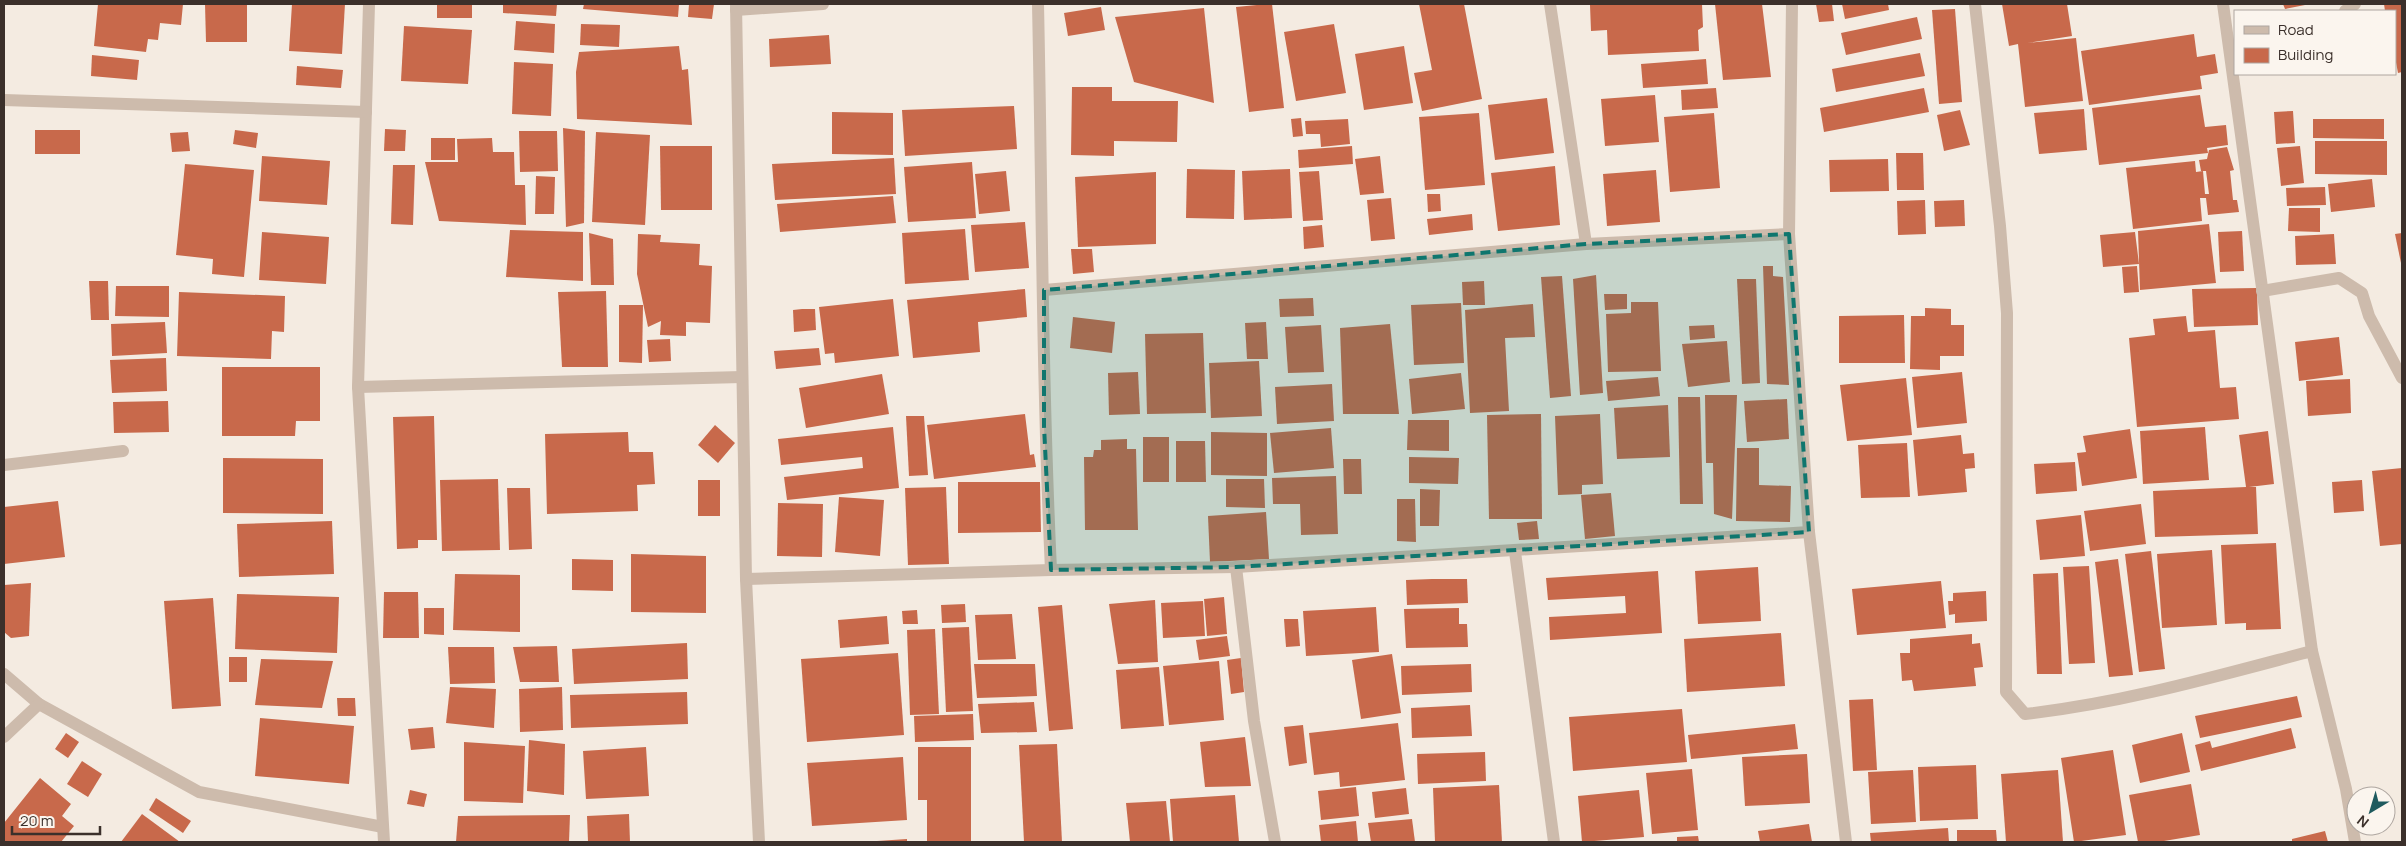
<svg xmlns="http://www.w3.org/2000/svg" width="2406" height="846" font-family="Manrope,sans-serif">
  <rect width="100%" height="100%" fill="#f4ebe1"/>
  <g fill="#c8694b">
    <path d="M98,4H183L181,25L160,23L158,40L148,39L146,52L94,46Z"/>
    <path d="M205,4H247V42H206Z"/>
    <path d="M292,4H345L342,54L289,51Z"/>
    <rect x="437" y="4" width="35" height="14"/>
    <path d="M503,4H557L556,16L503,13Z"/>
    <path d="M584,4H679L678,17L583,9Z"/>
    <path d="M689,4H714L712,19L688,17Z"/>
    <path d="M1267,4H1272L1284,108L1249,112L1236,7Z"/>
    <path d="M1419,4H1464L1482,99L1422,111L1414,73L1432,70Z"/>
    <path d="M1611,4H1702L1703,27L1698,30L1699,51L1608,55L1607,30L1591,31L1590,5Z"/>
    <path d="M1715,4H1762L1771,77L1723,80Z"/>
    <path d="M1816,4H1832L1834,21L1819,22Z"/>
    <path d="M1842,4H1888L1889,10L1845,19Z"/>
    <path d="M2002,4H2067L2072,36L2027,43L2076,38L2083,101L2025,107L2018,44L2009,46Z"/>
    <path d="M2283,4H2305V5L2285,9Z"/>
    <path d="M2384,4H2402V72L2398,73L2395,57V11H2385Z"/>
    <path d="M1101,7L1105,30L1068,36L1064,13Z"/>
    <path d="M1204,8L1214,103L1134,82L1115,17Z"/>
    <path d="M1955,9L1962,102L1939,104L1932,10Z"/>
    <path d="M1917,17L1922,39L1846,55L1841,33Z"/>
    <path d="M516,21L555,24L554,53L514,50Z"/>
    <path d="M581,24L620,25L619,47L580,45Z"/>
    <path d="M1334,24L1346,93L1296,101L1284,32Z"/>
    <path d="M404,26L472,30L468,84L401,81Z"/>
    <path d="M2194,34L2197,57L2215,54L2218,73L2200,76L2202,89L2089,105L2081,51Z"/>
    <path d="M829,35L831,64L770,67L769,39Z"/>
    <path d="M679,46L682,70L688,69L692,125L577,119L576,72L579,52Z"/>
    <path d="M1404,46L1413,103L1364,110L1355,54Z"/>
    <path d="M1920,53L1925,76L1836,92L1832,69Z"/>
    <path d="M92,55L139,60L137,80L91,76Z"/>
    <path d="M1706,59L1708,84L1643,88L1641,64Z"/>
    <path d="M514,62L553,64L551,116L512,114Z"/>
    <path d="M297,66L343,70L341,88L296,85Z"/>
    <path d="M1072,87H1112V101H1178L1177,142L1114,141V156L1071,155Z"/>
    <path d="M1716,88L1718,108L1682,110L1681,90Z"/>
    <path d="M1924,88L1929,112L1824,132L1820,108Z"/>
    <path d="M1655,95L1659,142L1605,146L1601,99Z"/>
    <path d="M2200,95L2205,127L2226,125L2228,145L2207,148L2208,153L2099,165L2092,108Z"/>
    <path d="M1547,98L1554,153L1495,160L1488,105Z"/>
    <path d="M1014,106L1017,149L905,156L902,110Z"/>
    <path d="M2084,109L2087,150L2039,154L2034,113Z"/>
    <path d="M1960,110L1970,145L1944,151L1937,115Z"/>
    <path d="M2293,111L2295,143L2276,144L2274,112Z"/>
    <path d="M832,112L893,113V155L832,154Z"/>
    <path d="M1479,113L1485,185L1425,190L1419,117Z"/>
    <path d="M1714,113L1720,188L1670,192L1664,117Z"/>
    <path d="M1301,118L1303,136L1293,137L1291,119Z"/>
    <path d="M1348,119L1350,144L1321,147L1320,134H1306L1305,121Z"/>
    <path d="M2313,119H2384V139L2313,138Z"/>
    <path d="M563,128L585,131L584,223L566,227Z"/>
    <path d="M385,129L406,130L405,151H384Z"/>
    <rect x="35" y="130" width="45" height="24"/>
    <path d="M235,130L258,133L256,148L233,144Z"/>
    <path d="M519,131H557L558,171L520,172Z"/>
    <path d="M188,132L190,151L172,152L170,133Z"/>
    <path d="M596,132L650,135L645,225L592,222Z"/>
    <rect x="431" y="138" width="24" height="22"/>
    <path d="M492,138L493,152H514L515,185H525L526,225L439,221L425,162H458L457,139Z"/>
    <path d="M2315,141H2387V175L2315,174Z"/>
    <path d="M660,146H712V210H661Z"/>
    <path d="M1352,146L1353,164L1299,168L1298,150Z"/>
    <path d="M2300,146L2304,183L2281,186L2277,148Z"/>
    <path d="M2227,147L2234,170L2230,171L2233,200H2237L2239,212L2208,215L2206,198H2200L2202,221L2133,229L2126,168L2195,161L2196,172L2203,171L2205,194H2209L2206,171H2201L2199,160L2207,159L2209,150Z"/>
    <path d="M1896,153H1923L1924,190H1897Z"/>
    <path d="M262,156L330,161L327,205L259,201Z"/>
    <path d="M1380,156L1384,193L1360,195L1355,159Z"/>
    <path d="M894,158L896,194L775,200L772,164Z"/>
    <path d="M1888,159L1889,191L1830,192L1829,160Z"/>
    <path d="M972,162L976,218L908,222L904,167Z"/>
    <path d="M185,164L254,170L244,277L212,274L213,259L176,255Z"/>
    <path d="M393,165H415L413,225L391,224Z"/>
    <path d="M1555,166L1560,225L1498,231L1491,173Z"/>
    <path d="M1187,169L1235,170L1234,219L1186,218Z"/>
    <path d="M1290,169L1292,218L1244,220L1242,171Z"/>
    <path d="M1656,170L1660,222L1607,226L1603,174Z"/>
    <path d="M1006,171L1010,211L979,214L975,174Z"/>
    <path d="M1319,171L1323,220L1303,221L1299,172Z"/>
    <path d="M1156,172V244L1078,247L1075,177Z"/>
    <path d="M536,176L555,177L554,214H535Z"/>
    <path d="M2372,179L2375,207L2331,212L2328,184Z"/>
    <path d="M2325,187L2326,205L2287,206L2286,188Z"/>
    <path d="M1427,194H1440L1441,211L1428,212Z"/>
    <path d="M893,196L896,223L780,232L777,204Z"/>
    <path d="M1391,198L1395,239L1371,241L1367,200Z"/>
    <path d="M1925,200L1926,234L1898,235L1897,201Z"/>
    <path d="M1964,200L1965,226L1935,227L1934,201Z"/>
    <path d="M2289,208H2320V232L2288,231Z"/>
    <path d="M1472,214L1473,230L1429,235L1427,219Z"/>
    <path d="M1025,222L1029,268L975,272L971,225Z"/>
    <path d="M2209,224L2216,283L2140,290L2138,231Z"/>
    <path d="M1322,225L1324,247L1304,249L1303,227Z"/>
    <path d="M965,229L969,280L905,284L902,233Z"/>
    <path d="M510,230L583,232V281L506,277Z"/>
    <path d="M2242,231L2244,271L2220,272L2218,232Z"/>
    <path d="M262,232L329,237L326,284L259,280Z"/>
    <path d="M2135,232L2139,264L2103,267L2100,235Z"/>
    <path d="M589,233L613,239L614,285H591Z"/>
    <path d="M2402,233V262L2401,263L2395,234Z"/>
    <path d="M638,234L661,235L660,242L700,244L699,265L712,266L710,323L686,322V336L660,335L661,321L648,327L637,274Z"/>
    <path d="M2334,234L2336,264L2296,265L2295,236Z"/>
    <path d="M1071,249H1092L1094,272L1073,274Z"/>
    <path d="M1763,266H1773V276L1783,277L1789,385L1767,384Z"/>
    <path d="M2137,266L2139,292L2124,293L2122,267Z"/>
    <path d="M1596,275L1603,393L1580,395L1573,279Z"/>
    <path d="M1562,276L1571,396L1550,398L1541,277Z"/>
    <path d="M1737,279H1756L1760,383L1742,384Z"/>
    <path d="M89,281H108L109,320H91Z"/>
    <path d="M1484,281L1485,305H1463L1462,282Z"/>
    <path d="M116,286H169V317L115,316Z"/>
    <path d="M2257,288L2258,325L2194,327L2192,289Z"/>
    <path d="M1025,289L1027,317L978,322L980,352L913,358L907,300Z"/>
    <path d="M606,291L608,367H562L558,292Z"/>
    <path d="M179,292L285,296L284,332L272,331L271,359L177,356Z"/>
    <path d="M1604,294H1627V309L1605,310Z"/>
    <path d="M1313,298L1314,316L1280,317L1279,299Z"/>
    <path d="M893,299L899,356L835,363L834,353L825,354L819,307Z"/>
    <path d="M1631,302H1658L1661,371L1608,372L1606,314L1631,313Z"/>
    <path d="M1461,303L1464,363L1414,365L1411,305Z"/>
    <path d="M1533,304L1535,337L1505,338L1509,411L1470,413L1465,310Z"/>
    <path d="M619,305H643L642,363L619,362Z"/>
    <path d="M1925,308L1951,309V325H1964V356H1940V370L1910,369L1911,316H1925Z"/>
    <path d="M802,309H815L816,330L794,332L793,310Z"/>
    <path d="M1904,315L1905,363H1839V316Z"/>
    <path d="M2186,316L2188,332L2215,330L2220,388L2236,387L2239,419L2137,427L2129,338L2155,335L2153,319Z"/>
    <path d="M1073,317L1115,322L1112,353L1070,348Z"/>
    <path d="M165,322L167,353L112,356L111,324Z"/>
    <path d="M1266,322L1268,359H1247L1245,323Z"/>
    <path d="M1390,324L1399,414H1343L1340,328Z"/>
    <path d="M1321,325L1324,372L1288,373L1285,327Z"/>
    <path d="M1714,325L1715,338L1690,340L1689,326Z"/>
    <path d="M1203,333L1206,413L1147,414L1145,334Z"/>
    <path d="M2339,337L2343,375L2299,381L2295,342Z"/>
    <path d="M670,339L671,361L649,362L647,340Z"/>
    <path d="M1727,341L1730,382L1688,387L1682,344Z"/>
    <path d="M819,348L821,365L776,369L774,351Z"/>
    <path d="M166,358L167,391L112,393L110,360Z"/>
    <path d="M1259,361L1262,416L1211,418L1209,363Z"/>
    <path d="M222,367H320V421H296L295,436H222Z"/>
    <path d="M1138,372L1140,414L1109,415L1108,373Z"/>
    <path d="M1962,372L1967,423L1917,428L1912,377Z"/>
    <path d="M1461,373L1465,409L1412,414L1409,379Z"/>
    <path d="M882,374L889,414L806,428L799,388Z"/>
    <path d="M1658,377L1660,396L1608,401L1606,381Z"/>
    <path d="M1906,378L1912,435L1847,441L1840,385Z"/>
    <path d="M2350,379L2351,413L2308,416L2306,381Z"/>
    <path d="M1332,384L1334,421L1277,424L1275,387Z"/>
    <path d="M1705,395H1737L1732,519L1714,514L1713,463H1706Z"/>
    <path d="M1678,397H1700L1703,504H1680Z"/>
    <path d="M1787,399L1789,439L1747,442L1744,401Z"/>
    <path d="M168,401L169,432L114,433L113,402Z"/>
    <path d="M1668,405L1670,457L1617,459L1614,408Z"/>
    <path d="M1025,414L1030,455L1034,454L1036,467L934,479L927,425Z"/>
    <path d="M1541,414L1542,519H1489L1487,415Z"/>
    <path d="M1600,414L1603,484L1582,485V494L1558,495L1555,416Z"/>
    <path d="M434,416L437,540H418V548L397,549L393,417Z"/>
    <path d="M906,416H924L928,475L909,476Z"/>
    <path d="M1408,420H1449V451L1407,450Z"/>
    <path d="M715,425L735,443L718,463L698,445Z"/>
    <path d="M893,427L899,488L787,500L784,477L863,468L862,457L781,465L778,439Z"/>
    <path d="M2205,427L2209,480L2143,484L2140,431Z"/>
    <path d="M1331,428L1334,468L1274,473L1270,433Z"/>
    <path d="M2130,429L2137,478L2082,486L2077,453L2086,452L2083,436Z"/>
    <path d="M2268,431L2274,484L2249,487H2256L2258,534L2155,537L2153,491L2246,487L2239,435Z"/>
    <path d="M628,432L629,452H653L655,484L637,485L638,511L547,514L545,434Z"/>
    <path d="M1211,432L1267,433V476L1211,475Z"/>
    <path d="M1961,435L1963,454L1974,453L1975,468L1965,469L1967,492L1918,496L1913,440Z"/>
    <rect x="1143" y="437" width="26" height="45"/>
    <path d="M1127,439V449H1136L1138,530H1085L1084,457H1093L1094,450H1101V440Z"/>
    <path d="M1176,441H1205L1206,482H1176Z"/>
    <path d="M1907,443L1910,497L1861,498L1858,445Z"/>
    <path d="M1737,448H1759V485L1791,486L1790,522L1736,521Z"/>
    <path d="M1409,457L1459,458L1458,484L1409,483Z"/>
    <path d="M223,458L323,459V514L223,513Z"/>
    <path d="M1343,459H1361L1362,494H1344Z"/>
    <path d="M2075,462L2077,491L2036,494L2034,464Z"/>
    <path d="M2402,468V544L2380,546L2372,471Z"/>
    <path d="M1336,476L1338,534L1301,535L1300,504H1273L1272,478Z"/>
    <path d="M498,479L500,550L442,551L440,480Z"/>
    <path d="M1226,479H1264L1265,508L1226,507Z"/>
    <rect x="698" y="480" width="22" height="36"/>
    <path d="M2362,480L2364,511L2334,513L2332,482Z"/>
    <path d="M958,482H1040L1041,532L958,533Z"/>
    <path d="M946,487L949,564L908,565L905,488Z"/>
    <path d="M507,488H530L532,549L509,550Z"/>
    <path d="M1420,489L1440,490L1439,526H1420Z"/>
    <path d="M1611,493L1615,536L1585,539L1581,495Z"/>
    <path d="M839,497L884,500L880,556L835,552Z"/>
    <path d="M1397,499H1415L1416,542L1397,541Z"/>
    <path d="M58,501L65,557L4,564V507Z"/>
    <path d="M778,503L823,504L822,557L777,556Z"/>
    <path d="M2141,504L2146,544L2090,551L2084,511Z"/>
    <path d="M1266,512L1269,559L1210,562L1208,516Z"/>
    <path d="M2081,515L2085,556L2040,560L2036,520Z"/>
    <path d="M332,521L334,574L239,577L237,524Z"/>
    <path d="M1537,521L1539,539L1519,540L1517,523Z"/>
    <path d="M2276,543L2281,629L2246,630V623L2225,624L2221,545Z"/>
    <path d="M2212,550L2217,625L2162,628L2157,554Z"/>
    <path d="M2151,551L2165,669L2139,672L2125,554Z"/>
    <path d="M631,554L706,556V613L631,612Z"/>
    <path d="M572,559L613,560V591L572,590Z"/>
    <path d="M2118,559L2133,675L2109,677L2095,562Z"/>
    <path d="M2089,566L2095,663L2069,664L2063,567Z"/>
    <path d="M1758,567L1761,621L1698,624L1695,571Z"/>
    <path d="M1658,571L1662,633L1550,640L1549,617L1626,613L1625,596L1548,600L1546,578Z"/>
    <path d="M2058,573L2062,674H2037L2033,574Z"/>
    <path d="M455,574L520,575V632L453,630Z"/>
    <path d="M1432,579H1467L1468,603L1407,605L1406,580Z"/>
    <path d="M1941,581L1946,628L1857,635L1852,589Z"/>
    <path d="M31,583L29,636L11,638L4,632V585Z"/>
    <path d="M1986,591L1987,621L1955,623V614L1949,615L1948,601H1953V593Z"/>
    <path d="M384,592H418L419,638H383Z"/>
    <path d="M237,594L339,597L337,653L235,649Z"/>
    <path d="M1224,597L1227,634L1207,636L1204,599Z"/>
    <path d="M213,598L221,706L172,709L164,601Z"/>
    <path d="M1155,600L1158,662L1118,664L1109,604Z"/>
    <path d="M1203,601L1205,636L1163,638L1161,603Z"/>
    <path d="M965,604L966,622L942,623L941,605Z"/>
    <path d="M1062,605L1073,729L1049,731L1038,607Z"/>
    <path d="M1376,607L1379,652L1306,656L1303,611Z"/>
    <path d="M424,608H444V635L424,634Z"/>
    <path d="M1459,608V624H1467L1468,647L1406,648L1404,609Z"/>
    <path d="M917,610L918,624H903L902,611Z"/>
    <path d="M1012,614L1016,659L978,660L975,615Z"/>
    <path d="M887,616L889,644L840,648L838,620Z"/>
    <path d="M1284,619H1298L1300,646L1286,647Z"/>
    <path d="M969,627L973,711L946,712L942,628Z"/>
    <path d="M935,629L939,714L910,715L907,630Z"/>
    <path d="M1781,633L1785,686L1687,692L1684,639Z"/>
    <path d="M1972,634V644L1980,643L1983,667L1974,668L1976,686L1914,691L1912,680L1902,681L1900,653H1910V639Z"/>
    <path d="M1227,636L1230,656L1199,660L1196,640Z"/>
    <path d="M687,643L688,679L574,684L572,649Z"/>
    <path d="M557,646L559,682H520L513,647Z"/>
    <path d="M448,647H494L495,683L450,684Z"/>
    <path d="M898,653L904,735L807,742L801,659Z"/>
    <path d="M1392,654L1401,713L1361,719L1352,660Z"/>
    <rect x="229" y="657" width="18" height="25"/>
    <path d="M1241,658L1244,692L1231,694L1227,660Z"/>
    <path d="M261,659L333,661L322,708L255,705Z"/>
    <path d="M1219,661L1224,720L1169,725L1163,666Z"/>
    <path d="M974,664H1035L1037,696L977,698Z"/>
    <path d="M1471,664L1472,692L1402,695L1401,666Z"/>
    <path d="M1159,667L1164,726L1121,729L1116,670Z"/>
    <path d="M450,687L496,689L494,728L446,723Z"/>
    <path d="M562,687L563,730L520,732L519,689Z"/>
    <path d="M687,692L688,724L571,728L570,695Z"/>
    <path d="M2297,696L2302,717L2200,738L2195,716Z"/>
    <path d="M337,698H355L356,716H338Z"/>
    <path d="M1873,699L1877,770L1853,771L1849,700Z"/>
    <path d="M1034,702L1037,732L981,733L978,704Z"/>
    <path d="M1470,705L1472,736L1412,738L1411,708Z"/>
    <path d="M1682,709L1687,762L1573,771L1569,717Z"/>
    <path d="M973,714L974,740L915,742L914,716Z"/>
    <path d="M260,718L354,726L349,784L255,776Z"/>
    <path d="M1398,723L1405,780L1340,787L1339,772L1314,775L1309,733Z"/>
    <path d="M1795,724L1798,749L1691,759L1688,735Z"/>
    <path d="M1303,725L1307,763L1289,766L1284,727Z"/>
    <path d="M433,727L435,748L411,750L408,729Z"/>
    <path d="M2291,728L2296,748L2201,771L2195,745L2210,741L2212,748Z"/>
    <path d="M66,733L79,742L68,758L55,749Z"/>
    <path d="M2182,733L2190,772L2140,783L2132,745Z"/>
    <path d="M1245,737L1251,786L1205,787L1200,742Z"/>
    <path d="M529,740L565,744L564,795L527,791Z"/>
    <path d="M464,742L525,746L523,803L464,801Z"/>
    <path d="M1057,744L1062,842H1024L1019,745Z"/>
    <path d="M646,747L649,796L586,799L583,751Z"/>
    <path d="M918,747H971V842H927V800H918Z"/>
    <path d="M2113,750L2126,835L2074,842L2061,758Z"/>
    <path d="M1485,752L1486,781L1418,784L1417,754Z"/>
    <path d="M1807,754L1810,803L1745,806L1742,757Z"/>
    <path d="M903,757L907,820L812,826L807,763Z"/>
    <path d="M82,761L102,774L88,797L67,784Z"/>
    <path d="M1976,765L1978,819L1920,821L1918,767Z"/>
    <path d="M1692,769L1698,830L1652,834L1646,773Z"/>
    <path d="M1913,770L1916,822L1871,824L1868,772Z"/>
    <path d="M2058,770L2063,842H2006L2001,774Z"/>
    <path d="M40,778L71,804L62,816L74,826L61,842H4V823Z"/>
    <path d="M2191,784L2200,835L2158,842H2138L2129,795Z"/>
    <path d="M1499,785L1502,842H1435L1433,788Z"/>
    <path d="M1356,787L1359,816L1321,820L1318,791Z"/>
    <path d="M1406,788L1409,814L1375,818L1372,792Z"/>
    <path d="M410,790L427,794L424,807L407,804Z"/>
    <path d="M1639,790L1644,837L1582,842L1578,796Z"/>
    <path d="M1235,795L1239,842H1173L1170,799Z"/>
    <path d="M156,798L191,821L183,833L149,810Z"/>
    <path d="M1166,801L1170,842H1130L1126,803Z"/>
    <path d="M142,814L180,842H121Z"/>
    <path d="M629,814L630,842H588L587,816Z"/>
    <path d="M570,815L569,842H456L458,816Z"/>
    <path d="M1412,819L1415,842H1371L1368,823Z"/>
    <path d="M1356,821L1358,842H1321L1319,825Z"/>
    <path d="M1809,824L1812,842H1760L1758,831Z"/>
    <path d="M1948,828L1949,842H1871L1870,833Z"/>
    <path d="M1957,830H1996L1997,842H1957Z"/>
    <path d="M2325,831L2328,842H2292V839Z"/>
    <path d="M1698,836L1699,842H1677V837Z"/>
    <path d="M907,839V842H877V841Z"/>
  </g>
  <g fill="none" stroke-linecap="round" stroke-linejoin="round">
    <g stroke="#cdbbac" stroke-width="12">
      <path d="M369,4L358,387L384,842"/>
      <path d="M736,4L746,579L759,842"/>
      <path d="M1038,4C1042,192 1042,381 1051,570"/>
      <path d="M1550,4L1586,244"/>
      <path d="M1792,4L1789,234L1809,532L1846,842"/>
      <path d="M1975,4L2000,226L2007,313L2006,692L2025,714C2123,703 2217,676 2312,651"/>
      <path d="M2223,4L2312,651L2346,789L2355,842"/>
      <path d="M736,10L823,4"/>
      <path d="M2345,11L2355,4"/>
      <path d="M4,100L366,112"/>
      <path d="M1044,290L1586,244L1789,234"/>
      <path d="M2262,291L2339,278L2362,293L2369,316L2402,378"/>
      <path d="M358,387L742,377"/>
      <path d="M4,465L123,451"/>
      <path d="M1515,552L1554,842"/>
      <path d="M1236,567L1254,721L1275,842"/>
      <path d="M746,579L1051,570L1236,567L1809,532"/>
      <path d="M4,674L39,704L199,792L383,827"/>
      <path d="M4,737L39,704"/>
    </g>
  </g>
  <path fill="#0f766e" fill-opacity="0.2" stroke="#0f766e" stroke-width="4" stroke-dasharray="10 6" stroke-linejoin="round" d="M1789,234L1809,532L1236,567L1051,570L1044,426V290L1586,244Z"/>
  <rect width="2406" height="846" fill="none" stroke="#3b302b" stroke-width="10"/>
  <rect x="2234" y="10" width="162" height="65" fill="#fbf5ee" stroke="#aea6a0"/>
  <rect x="2244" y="26" width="25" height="8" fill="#cdbbac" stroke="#aea6a0"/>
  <text x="2278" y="35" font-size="15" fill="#3b302b">Road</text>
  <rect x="2244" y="48" width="25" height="15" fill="#c8694b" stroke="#aea6a0"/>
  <text x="2278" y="60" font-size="15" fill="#3b302b">Building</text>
  <g transform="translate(2371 811) rotate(218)"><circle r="24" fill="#fbf5ee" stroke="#aea6a0"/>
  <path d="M0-4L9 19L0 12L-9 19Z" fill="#1f5a5e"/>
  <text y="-8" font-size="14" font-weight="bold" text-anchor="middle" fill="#3b302b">N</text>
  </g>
  <path d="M12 826v8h88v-8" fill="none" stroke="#3b302b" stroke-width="2.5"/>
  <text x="20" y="826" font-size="15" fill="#3b302b" stroke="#fbf5ee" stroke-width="4" paint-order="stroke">20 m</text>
</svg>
